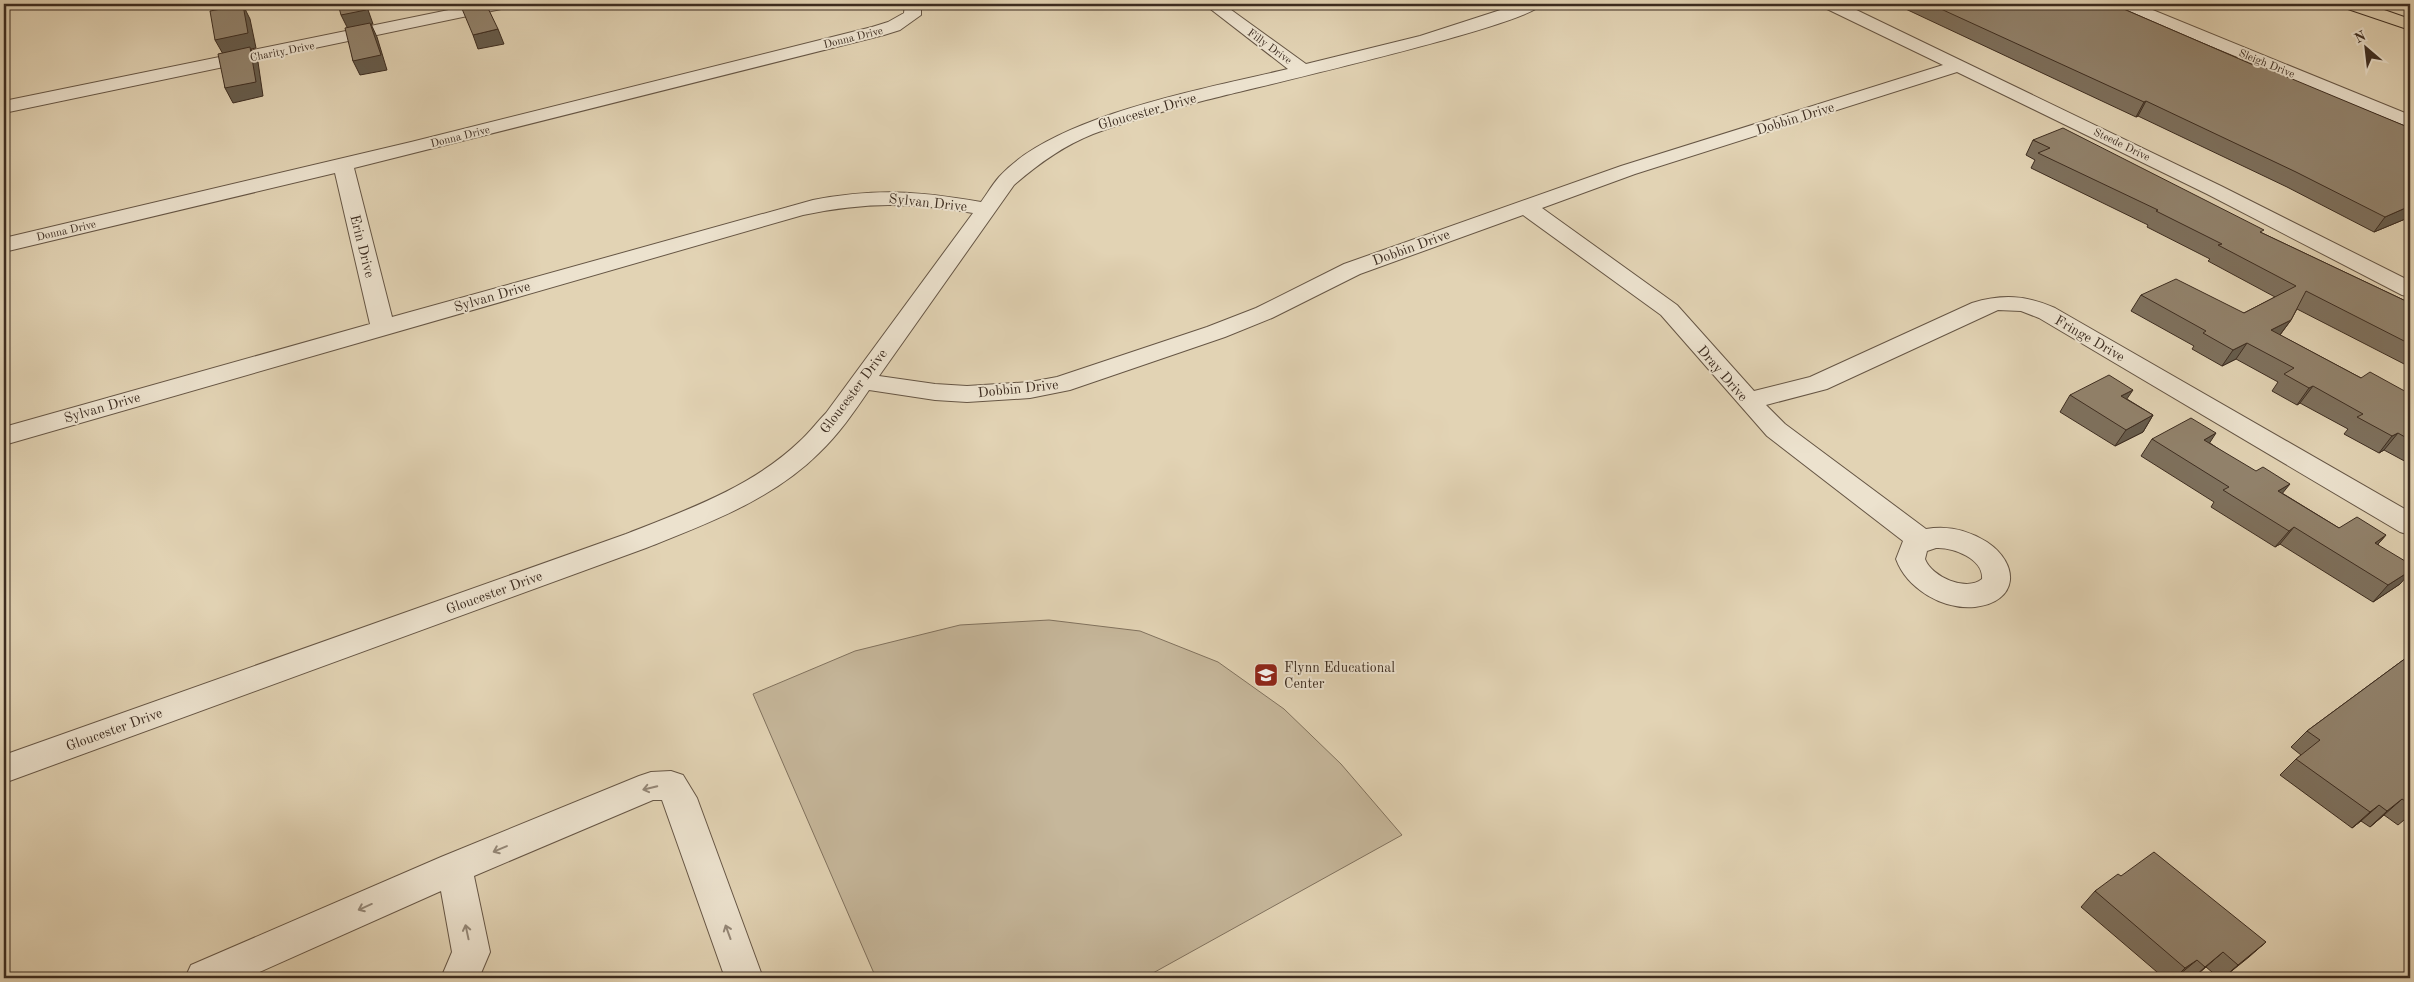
<svg xmlns="http://www.w3.org/2000/svg" width="2414" height="982" font-family="'Old Standard TT',serif">
  <rect width="100%" height="100%" fill="#e2d3b4"/>
  <filter id="stains"><feTurbulence type="fractalNoise" baseFrequency=".004" numOctaves="4"/><feColorMatrix values="0 0 0 0 .2 0 0 0 0 .09 0 0 0 0 .02 0 0 0 .5 -.17"/></filter>
  <radialGradient id="worn" r=".72"><stop offset=".6" stop-color="#630" stop-opacity="0"/><stop offset="1" stop-color="#630" stop-opacity=".3"/></radialGradient>
  <path fill="#c6b79b" stroke="#81725e" d="M1049,620L1140,631L1218,662L1284,709L1341,764L1402,835L1144,978H876L753,694L855,651L960,625Z"/>
  <g fill="none" stroke-linecap="round" stroke-linejoin="round">
    <defs>
      <g id="minor">
        <path d="M478,4H510L507,8L501,9L4,113V101Z"/>
        <path d="M905,4H921V15L900,30L884,35L354,168L392,317L813,200C876,188 919,191 981,202C987,194 992,185 999,177C1054,115 1208,88 1288,69L1204,4H1223L1306,64L1420,36L1519,4H1542C1530,25 1248,89 1206,100C1168,110 1130,120 1093,134C1063,146 1038,164 1014,185L879,376L935,384L967,386L1030,382L1057,377L1207,327L1256,308L1344,264L1621,166L1943,65L1825,8L1822,4H1844L2221,186L2410,281V297L2402,295L2207,194L1957,72L1635,174L1542,208L1677,305L1754,391L1810,377L1972,303C2002,294 2026,295 2055,308L2410,512V535L2400,532L2039,318L2021,311L1998,310L1827,389L1766,405L1785,424L1926,529C1948,525 1968,530 1987,542C2020,564 2019,602 1975,607C1943,610 1907,589 1896,559L1903,541L1767,436L1661,315L1523,215L1360,274L1272,318L1225,337L1070,390L1030,398L967,402L935,400L869,390C854,412 839,434 819,453C772,500 706,524 646,548L4,783V755L626,534C687,510 752,487 800,441C809,433 817,422 826,413L973,213C910,202 866,202 803,215L4,445V427L370,324L335,173L4,252V238L411,142L872,27L888,22L904,13ZM1936,548C1953,547 1984,559 1982,579C1966,592 1932,577 1925,559L1927,551Z"/>
        <path d="M2115,4H2138L2410,115V128L2118,8Z"/>
        <path d="M671,771L683,775L697,798L763,978H725L662,800H653L474,876L490,952L479,978H441L452,952L441,891L246,978H185L191,965L441,857L639,776L651,772Z"/>
      </g>
      <path id="major" d="M2342,4H2367L2410,19V30L2345,8Z"/>
    </defs>
    <use href="#minor" stroke="#665645" stroke-width="2"/>
    <use href="#major" stroke="#3c2c20" stroke-width="2"/>
    <use href="#minor" fill="#ece2ce" fill-rule="evenodd"/>
    <use href="#major" fill="#e2d3b4" fill-rule="evenodd"/>
  </g>
  <g fill="#7e715e" stroke="#3c2c20">
    <path d="M1895,4H2112L2258,67L2410,128V217L2374,232L2287,187L2138,116L2136,117Z"/>
    <path d="M2033,140L2262,233L2410,303V367L2297,309L2291,320L2280,335L2361,378L2410,394V464L2384,450L2379,453L2344,434L2348,429L2300,403L2297,405L2272,391L2278,382L2236,359L2222,366L2192,349L2194,346L2131,311L2141,295L2244,313L2275,297L2208,261L2210,259L2147,227L2148,225L2031,168L2035,160L2026,155Z"/>
    <path d="M2070,395L2127,399L2153,415L2143,432L2115,446L2060,412Z"/>
    <path d="M2152,439L2210,443L2282,493L2339,528L2386,535L2378,544L2400,584L2373,602L2280,544L2275,547L2211,507L2214,502L2141,456Z"/>
    <path d="M2410,655V815L2398,825L2384,815L2370,827L2361,821L2352,828L2280,775L2296,759L2301,755L2291,747L2307,731Z"/>
    <path d="M2121,876L2266,942L2223,978H2219L2206,967L2193,978H2185L2180,974L2176,978H2164L2081,907L2095,891Z"/>
  </g>
  <g fill="#665c4c" stroke="#3c2c20">
    <path d="M364,4H366L373,24H371L377,37L387,70L360,75L353,61L348,29L341,15Z"/>
    <path d="M243,5L250,19L256,48L251,49L258,62L263,96L233,103L225,88L223,54L215,40Z"/>
    <path d="M498,29L504,44L478,49L473,35Z"/>
    <path d="M2146,101L2138,116L2136,117L2144,102Z"/>
    <path d="M2410,206V217L2374,232L2385,217Z"/>
    <path d="M2291,320L2279,336L2271,330Z"/>
    <path d="M2247,343L2236,359L2222,366L2233,350Z"/>
    <path d="M2313,386L2300,403L2297,405L2309,388Z"/>
    <path d="M2133,390L2122,406L2121,396Z"/>
    <path d="M2153,415L2143,432L2115,446L2126,430Z"/>
    <path d="M2216,433L2205,450L2204,440Z"/>
    <path d="M2398,433L2384,450L2379,453L2392,436Z"/>
    <path d="M2290,484L2277,500L2278,491Z"/>
    <path d="M2294,527L2280,544L2275,547L2289,531Z"/>
    <path d="M2386,535L2372,551L2375,543Z"/>
    <path d="M2410,571V573L2400,584L2373,602L2388,585Z"/>
    <path d="M2402,799L2384,815L2370,827L2387,811Z"/>
    <path d="M2379,805L2361,821L2352,828L2370,812Z"/>
    <path d="M2266,942L2249,957L2223,978L2238,965Z"/>
    <path d="M2223,952L2206,967L2193,978L2205,967Z"/>
    <path d="M2197,960L2180,974L2175,978L2185,968Z"/>
  </g>
  <g fill="#92836d" stroke="#3c2c20">
    <path d="M338,4H364L366,10L341,15Z"/>
    <path d="M460,4H486L498,29L473,35Z"/>
    <path d="M1930,4H2112L2258,67L2261,66L2410,128V206L2385,217L2296,172L2146,101L2144,102Z"/>
    <path d="M243,5L248,33L215,40L210,11Z"/>
    <path d="M370,23L381,55L353,61L345,28Z"/>
    <path d="M250,47L256,82L225,88L218,54Z"/>
    <path d="M2063,128L2264,230L2260,232L2410,303V344L2306,291L2291,320L2271,330L2361,378L2370,372L2410,394V440L2398,433L2392,436L2357,417L2363,414L2313,386L2309,388L2284,374L2294,368L2247,343L2233,350L2203,333L2206,331L2141,295L2176,279L2244,313L2296,286L2218,245L2222,244L2156,211L2158,210L2038,153L2050,148L2033,140Z"/>
    <path d="M2109,375L2133,390L2121,396L2153,415L2126,430L2070,395Z"/>
    <path d="M2191,418L2216,433L2204,440L2256,471L2263,467L2290,484L2278,491L2339,528L2357,517L2386,535L2375,543L2410,564V571L2388,585L2294,527L2289,531L2223,490L2229,487L2152,439Z"/>
    <path d="M2410,655V804L2402,799L2387,811L2379,805L2370,812L2296,759L2320,740L2307,731Z"/>
    <path d="M2154,852L2266,942L2238,965L2223,952L2205,967L2197,960L2185,968L2095,891L2118,874L2121,876Z"/>
  </g>
  <defs><path id="oneway-shaft" d="M-6 0H5M1.5-3L5.5 0L1.5 3" fill="none" stroke-width="1.6" stroke-linecap="round" stroke-linejoin="round" transform="scale(1.25)"/></defs>
  <g stroke="#948777">
    <use href="#oneway-shaft" transform="translate(650 788) rotate(166)"/>
    <use href="#oneway-shaft" transform="translate(500 849) rotate(157)"/>
    <use href="#oneway-shaft" transform="translate(365 907) rotate(156)"/>
    <use href="#oneway-shaft" transform="translate(467 932) rotate(-102)"/>
    <use href="#oneway-shaft" transform="translate(728 932) rotate(-110)"/>
  </g>
  <defs>
    <symbol id="school-square" viewBox="-11 -11 22 22"><rect x="-9" y="-9" width="18" height="18" rx="4" fill="#8f2418" stroke="#ece2ce"/><path d="M0-5L7-2L0 1L-7-2ZM-4 1L0 2.5L4 1V4Q0 6-4 4Z" fill="#fff"/></symbol>
  </defs>
  <g fill-rule="evenodd">
    <use href="#school-square" x="1252" y="661" width="28" height="28"/>
  </g>
  <g text-anchor="middle" stroke-width="4" stroke-linejoin="round" paint-order="stroke">
    <g font-size="11" fill="#3c2c20" stroke="#ece2ce">
      <text transform="translate(853 37) rotate(-14)" y="4">Donna Drive</text>
      <text transform="translate(1270 46) rotate(36)" y="4">Filly Drive</text>
      <text transform="translate(282 51) rotate(-11)" y="4">Charity Drive</text>
      <text transform="translate(2267 63) rotate(22)" y="4">Sleigh Drive</text>
      <text transform="translate(460 136) rotate(-14)" y="4">Donna Drive</text>
      <text transform="translate(2122 144) rotate(26)" y="4">Steede Drive</text>
      <text transform="translate(66 230) rotate(-13)" y="4">Donna Drive</text>
    </g>
    <g font-size="14" fill="#3c2c20" stroke="#ece2ce">
      <text transform="translate(1147 111) rotate(-16)" y="5">Gloucester Drive</text>
      <text transform="translate(1795 118) rotate(-17)" y="5">Dobbin Drive</text>
      <text transform="translate(928 202) rotate(6)" y="5">Sylvan Drive</text>
      <text transform="translate(363 246) rotate(76)" y="5">Erin Drive</text>
      <text transform="translate(1411 247) rotate(-20)" y="5">Dobbin Drive</text>
      <text transform="translate(492 296) rotate(-16)" y="5">Sylvan Drive</text>
      <text transform="translate(2090 338) rotate(30)" y="5">Fringe Drive</text>
      <text transform="translate(1723 373) rotate(49)" y="5">Dray Drive</text>
      <text transform="translate(1018 388) rotate(-6)" y="5">Dobbin Drive</text>
      <text transform="translate(853 391) rotate(-53)" y="5">Gloucester Drive</text>
      <text transform="translate(102 407) rotate(-16)" y="5">Sylvan Drive</text>
      <text transform="translate(494 592) rotate(-20)" y="5">Gloucester Drive</text>
      <text transform="translate(114 729) rotate(-20)" y="5">Gloucester Drive</text>
    </g>
    <g font-size="14" fill="#3c2c20" stroke="#ece2ce" text-anchor="start">
      <text x="1284" y="672">Flynn Educational<tspan x="1284" dy="16">Center</tspan></text>
    </g>
  </g>
  <rect width="2414" height="982" fill="none" stroke="#e2d3b4" stroke-width="20"/>
  <rect x="5" y="5" width="2404" height="972" fill="none" stroke="#3c2c20" stroke-width="2.5"/>
  <rect x="10" y="10" width="2394" height="962" fill="none" stroke="#3c2c20"/>
  <g transform="translate(2366 48) rotate(332)" stroke="#ece2ce" stroke-width="4" paint-order="stroke">
  <path d="M0-4L9 19L0 12L-9 19Z" fill="#3c2c20"/>
  <text y="-8" font-size="14" font-weight="bold" text-anchor="middle" fill="#3c2c20">N</text>
  </g>
  <rect width="100%" height="100%" filter="url(#stains)"/>
  <rect width="100%" height="100%" fill="url(#worn)"/>
</svg>
